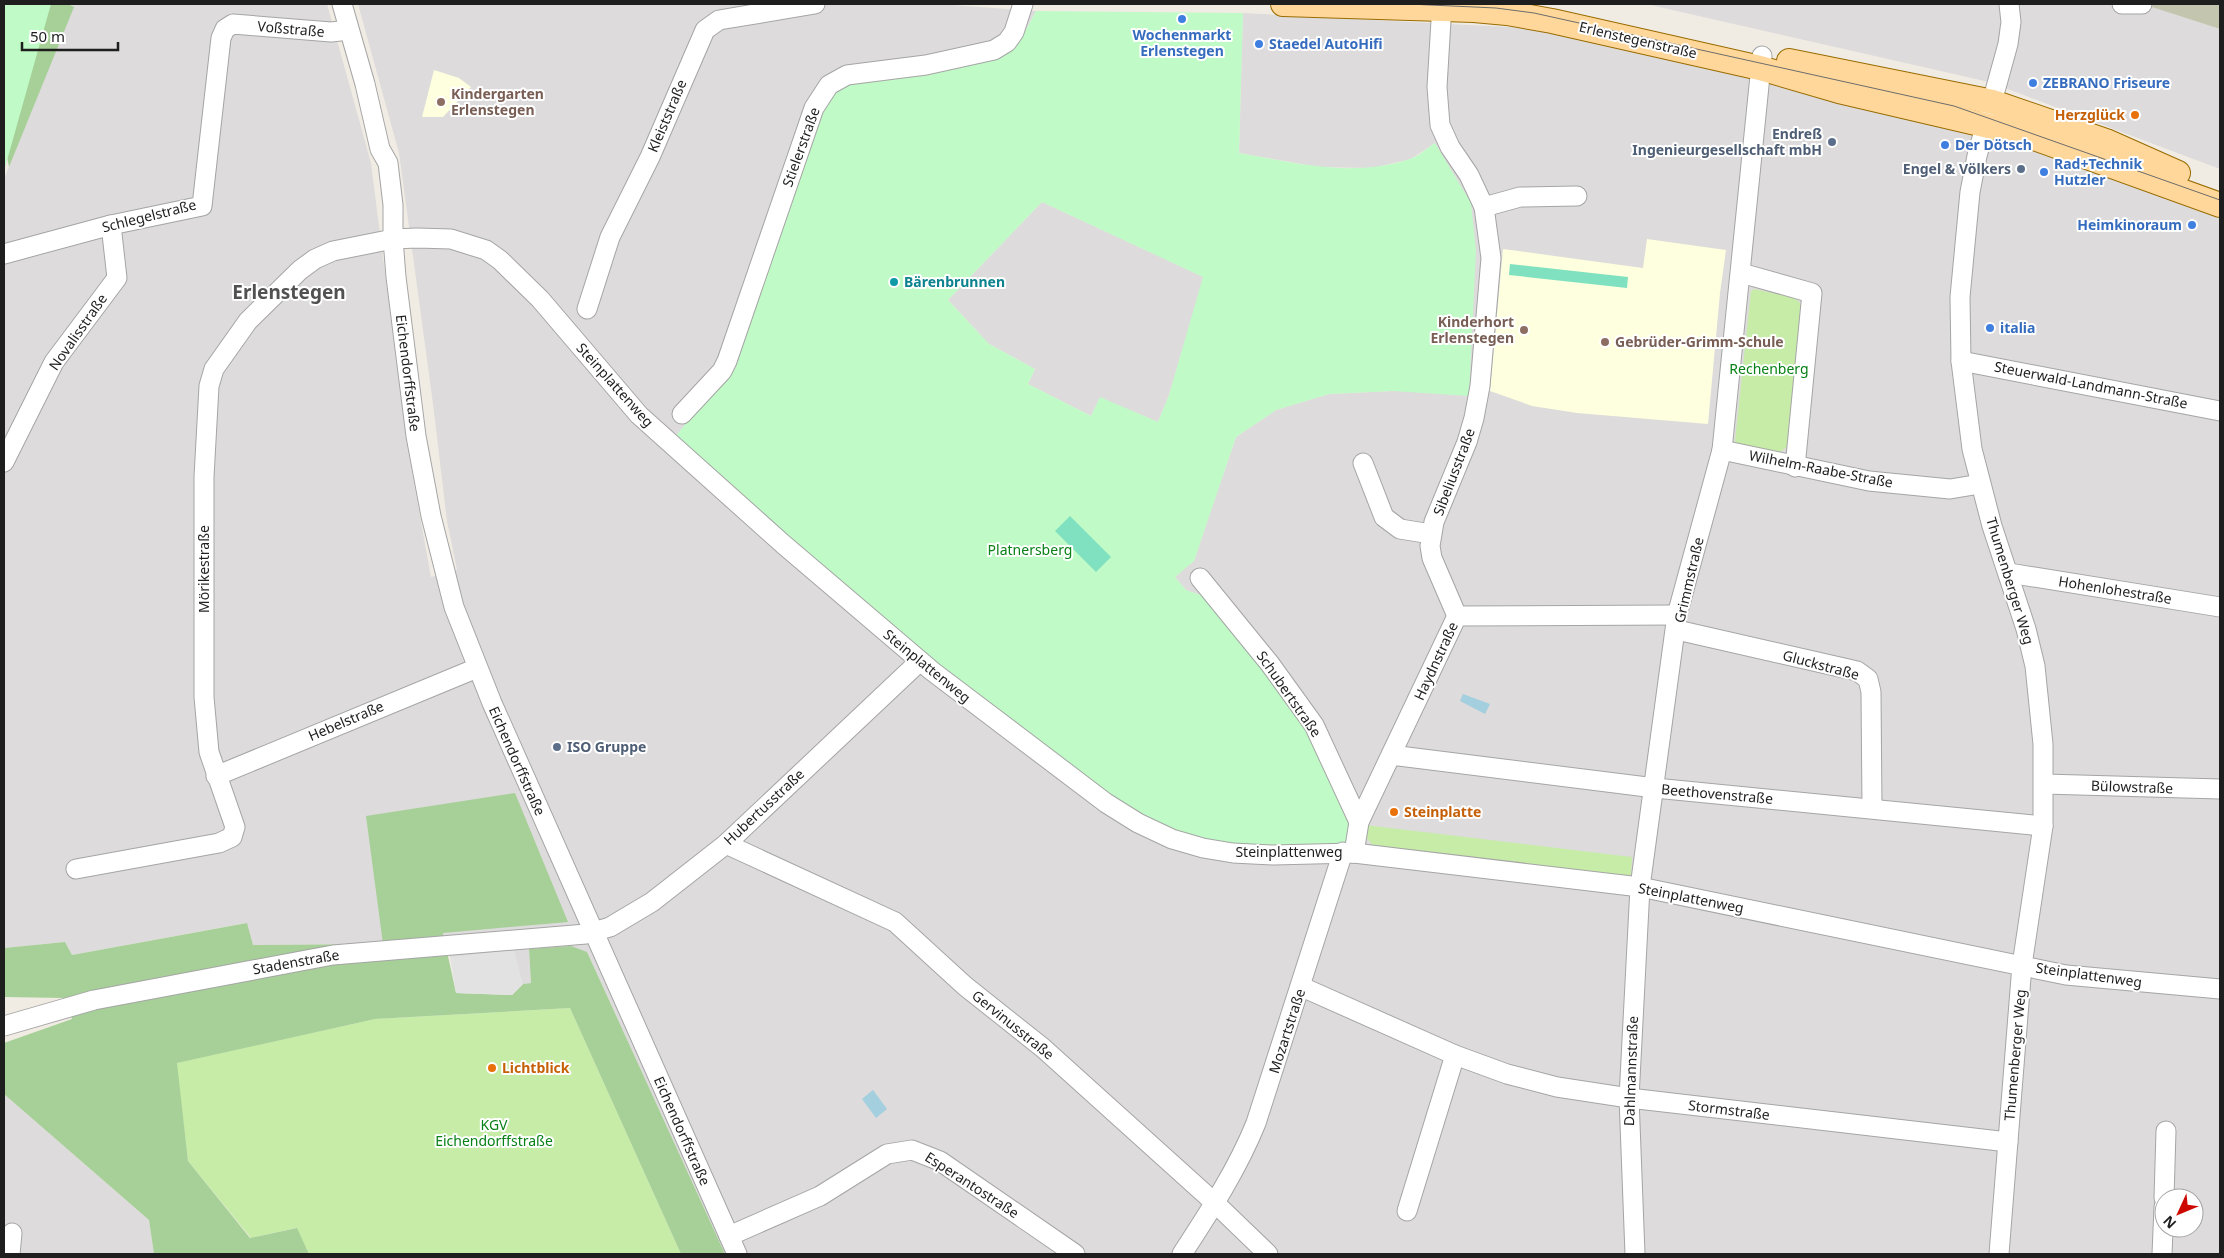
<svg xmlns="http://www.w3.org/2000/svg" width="2224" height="1258" font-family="'Noto Sans',sans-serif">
  <rect width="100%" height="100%" fill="#f0ece4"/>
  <g fill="#dddbdb" fill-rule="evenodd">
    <path d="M68,4H327L371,163L407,445L431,577L457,570L447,521L433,404L399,153L358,4H938L1036,11L1021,39L724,377L675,438L1209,598L1186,590L1175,577L1194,560L1236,437L1276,410L1329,394L1393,391L1435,143L1411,159L1372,168L1319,167L1239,153L1243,13L1566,30L1992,135L2220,215V1254H725L587,952L529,949L531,983L523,984L450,957L443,933L514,793L383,944L253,945L246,923L72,955L65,942L4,948V179L73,7ZM2164,1198H2194V1228H2164Z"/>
    <path d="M1646,4H2153V7L2220,29V169L1989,82Z"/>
    <path d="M1042,202L1204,277L1169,395L1158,422L1100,398L1091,416L1028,384L1035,369L989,344L948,300Z"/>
    <path d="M4,1094L149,1220L154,1254H4Z"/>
  </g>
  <g fill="#feffde">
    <path d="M434,70L459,78L471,87L443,117H422Z"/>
    <path d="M1647,239L1726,250L1720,293L1708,424L1577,413L1532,406L1490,391L1503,249L1643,268Z"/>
  </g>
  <path fill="#c4c5af" d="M2153,4H2220V29L2152,7Z"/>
  <g fill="#c7eca8">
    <path d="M1754,289L1795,298L1803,306L1788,446L1779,453L1738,445L1735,441L1751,291Z"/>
    <path d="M1365,825L1632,857L1631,874L1625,880L1374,847L1366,837Z"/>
    <path d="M570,1008L681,1254H309L296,1228L251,1238L188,1161L176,1063L375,1019Z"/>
  </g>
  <g fill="#a6d097">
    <path d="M4,4H68L74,7L9,167L4,140Z"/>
    <path d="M515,793L568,922L443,933L456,993L512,995L523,984L531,983L529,949L571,946L587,952L725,1254H681L570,1008L375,1019L177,1063L188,1161L250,1238L297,1228L309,1254H154L149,1220L4,1094V1043L72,1019L64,998L4,997V948L65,942L72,955L247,923L253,945L383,944L366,816Z"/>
  </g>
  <g fill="#c0fbc7" fill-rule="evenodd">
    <path d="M4,4H51L4,171Z"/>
    <path d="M1036,11L1243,13L1239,153C1295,163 1354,178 1410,159C1419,156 1427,148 1435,143L1471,203L1476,251L1469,396L1393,391L1329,394L1276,410L1236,437L1194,561L1175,577L1186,590L1209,598L1309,727L1352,823L1350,838L1339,847L1264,852L1161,829L1063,765L855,599L674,438L724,377L816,120L839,86L860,80L1008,52L1021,39ZM1042,202L1203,277L1169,395L1158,422L1100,397L1091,416L1028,384L1035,369L989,344L948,300Z"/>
  </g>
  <g fill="#7fe1c0">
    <path d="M1510,264L1628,277L1627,288L1509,275Z"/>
    <path d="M1070,516L1111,557L1096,572L1055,531Z"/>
  </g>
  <path fill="#e2e2e2" d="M514,950L523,984L512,995L456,993L450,957Z"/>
  <g fill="#a3cfdf">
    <path d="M1463,694L1490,704L1485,714L1460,701Z"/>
    <path d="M873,1090L887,1109L876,1118L862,1099Z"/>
  </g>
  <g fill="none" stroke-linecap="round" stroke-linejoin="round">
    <defs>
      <g id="minor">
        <path d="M342,4L365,84L380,149L388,163L393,205V239L396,277L416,436L431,516L454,607L492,703L737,1254"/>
        <path d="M1442,4L1437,87L1440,125L1450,147L1469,175L1484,207L1491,258L1480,386L1474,418L1467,442L1434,522L1430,546L1432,558L1457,616"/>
        <path d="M2122,4H2142"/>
        <path d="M1484,207L1520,197L1577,196"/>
        <path d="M4,254L111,225L202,206L221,38L225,29L233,24L331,32L349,30"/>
        <path d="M1741,273L1812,293L1795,467"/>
        <path d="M587,309L610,237L650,157L705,30L719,20L815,4"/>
        <path d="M1961,361L2220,411"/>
        <path d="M682,414L722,371L727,361L814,108L829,85L847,75L926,65L994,50L1007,42L1014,32L1023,4"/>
        <path d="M1722,450L1869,481L1950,489L1980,484"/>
        <path d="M4,462L54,362L117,278L111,225"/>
        <path d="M1363,463L1384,517L1400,529L1431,534"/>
        <path d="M2009,573L2220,607"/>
        <path d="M1200,578L1270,664L1314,725L1359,822"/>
        <path d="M1677,630L1857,671L1868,679L1871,692L1872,808"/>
        <path d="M1391,755L1655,788L2043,826"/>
        <path d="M216,776L477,668"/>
        <path d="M2044,784L2220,789"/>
        <path d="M726,844L895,922L965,986L1043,1048L1215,1203L1268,1254"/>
        <path d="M1354,853L1359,822L1457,616L1677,615"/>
        <path d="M76,869L219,843L232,837L235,827L209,752L204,697V477L209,386L214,369L248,321L300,270L315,259L333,251L393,239L417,238L451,239L486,250L500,260L540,299L639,415L783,544L932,671L1106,803L1138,823L1172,839L1203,848L1233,853L1273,855L1354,853L1640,887L2066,975L2220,989"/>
        <path d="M1302,987L1455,1055L1507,1074L1557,1087L1629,1098L2008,1142"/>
        <path d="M4,1026L94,1000L333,955L586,934L610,927L652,902L726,844L920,661"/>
        <path d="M2164,1198L2166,1131"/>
        <path d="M1407,1211L1455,1055"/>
        <path d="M729,1236L820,1196L887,1154L912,1150L940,1161L1075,1254"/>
        <path d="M10,1254L12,1233"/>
        <path d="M1182,1254C1210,1211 1237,1170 1256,1123L1343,852"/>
        <path d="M1635,1254L1629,1098L1640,887L1677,615L1722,450L1762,56"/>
        <path d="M1999,1254L2022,965L2043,826V744L2035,666L2026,629L1992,526L1972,449L1961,361L1960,297L1970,192L1977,156L2008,44L2011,22L2009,4"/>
        <path d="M2162,1254L2164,1207"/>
      </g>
      <g id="major">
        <path d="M1283,4L1474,10L1507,13L1552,21L1760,68L1839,91L2023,134L2220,205"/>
        <path d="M1789,61L1993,102L2106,141L2178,173"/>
      </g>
    </defs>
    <use href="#minor" stroke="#a5a5a5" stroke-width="21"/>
    <use href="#major" stroke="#996c00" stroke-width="26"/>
    <use href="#minor" stroke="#fff" stroke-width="19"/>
    <use href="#major" stroke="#ffd79a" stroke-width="24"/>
    <path stroke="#6c6c6c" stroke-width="1" d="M1408,4L1496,8L1534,13L1954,106L2220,200"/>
  </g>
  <g fill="#3f7fe0" stroke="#fff" stroke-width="2">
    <circle cx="1182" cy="19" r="5"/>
    <circle cx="1259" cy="44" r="5"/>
    <circle cx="2033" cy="83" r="5"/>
    <circle cx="1945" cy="145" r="5"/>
    <circle cx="2044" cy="172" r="5"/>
    <circle cx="2192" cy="225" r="5"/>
    <circle cx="1990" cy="328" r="5"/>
  </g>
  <g fill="#8d6e63" stroke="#fff" stroke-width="2">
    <circle cx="441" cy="102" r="5"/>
    <circle cx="1524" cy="330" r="5"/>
    <circle cx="1605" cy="342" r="5"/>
  </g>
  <g fill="#e8710a" stroke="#fff" stroke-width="2">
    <circle cx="2135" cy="115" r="5"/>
    <circle cx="1394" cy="812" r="5"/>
    <circle cx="492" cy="1068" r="5"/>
  </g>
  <g fill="#5c6f8a" stroke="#fff" stroke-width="2">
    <circle cx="1832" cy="142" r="5"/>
    <circle cx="2021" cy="169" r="5"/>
    <circle cx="557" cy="747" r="5"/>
  </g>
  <circle fill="#0f9aa8" stroke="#fff" stroke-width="2" cx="894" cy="282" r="5"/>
  <g text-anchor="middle" stroke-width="4" stroke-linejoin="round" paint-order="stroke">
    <g font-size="14" fill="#1e1e1e" stroke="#fff">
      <text transform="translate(291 29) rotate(5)" y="5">Voßstraße</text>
      <text transform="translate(1638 40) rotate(13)" y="5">Erlenstegenstraße</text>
      <text transform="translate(667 116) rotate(-67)" y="5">Kleiststraße</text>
      <text transform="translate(801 147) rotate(-70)" y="5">Stielerstraße</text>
      <text transform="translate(149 216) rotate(-14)" y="5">Schlegelstraße</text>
      <text transform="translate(78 332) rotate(-55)" y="5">Novalisstraße</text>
      <text transform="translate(408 373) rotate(83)" y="5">Eichendorffstraße</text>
      <text transform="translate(615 385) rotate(48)" y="5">Steinplattenweg</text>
      <text transform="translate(2091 385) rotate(11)" y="5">Steuerwald-Landmann-Straße</text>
      <text transform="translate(1821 469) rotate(11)" y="5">Wilhelm-Raabe-Straße</text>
      <text transform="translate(1454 472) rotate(-69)" y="5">Sibeliusstraße</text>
      <text transform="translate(204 569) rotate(-90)" y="5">Mörikestraße</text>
      <text transform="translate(1689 580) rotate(-77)" y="5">Grimmstraße</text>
      <text transform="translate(2010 581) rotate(73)" y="5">Thumenberger Weg</text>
      <text transform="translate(2115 590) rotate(9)" y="5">Hohenlohestraße</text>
      <text transform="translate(1436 661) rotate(-65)" y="5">Haydnstraße</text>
      <text transform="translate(1821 665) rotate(15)" y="5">Gluckstraße</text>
      <text transform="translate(927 666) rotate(39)" y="5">Steinplattenweg</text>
      <text transform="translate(1289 694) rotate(55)" y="5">Schubertstraße</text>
      <text transform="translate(346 721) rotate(-23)" y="5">Hebelstraße</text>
      <text transform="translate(517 761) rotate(66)" y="5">Eichendorffstraße</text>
      <text transform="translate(2132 787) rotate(2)" y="5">Bülowstraße</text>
      <text transform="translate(1717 794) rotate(5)" y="5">Beethovenstraße</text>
      <text transform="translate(764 807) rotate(-43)" y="5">Hubertusstraße</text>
      <text x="1289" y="857">Steinplattenweg</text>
      <text transform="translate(1691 898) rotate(11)" y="5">Steinplattenweg</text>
      <text transform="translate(296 962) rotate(-10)" y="5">Stadenstraße</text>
      <text transform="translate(2089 975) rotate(8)" y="5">Steinplattenweg</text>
      <text transform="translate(1013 1025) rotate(39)" y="5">Gervinusstraße</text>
      <text transform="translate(1287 1031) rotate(-72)" y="5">Mozartstraße</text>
      <text transform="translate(2015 1055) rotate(-85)" y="5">Thumenberger Weg</text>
      <text transform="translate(1631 1071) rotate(-88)" y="5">Dahlmannstraße</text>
      <text transform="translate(1729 1110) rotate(7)" y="5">Stormstraße</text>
      <text transform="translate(682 1131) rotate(66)" y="5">Eichendorffstraße</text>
      <text transform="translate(972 1185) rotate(33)" y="5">Esperantostraße</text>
    </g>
    <g font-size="14" font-weight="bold" fill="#366cbe" stroke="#fff" text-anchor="start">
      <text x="1182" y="40" text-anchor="middle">Wochenmarkt<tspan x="1182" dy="16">Erlenstegen</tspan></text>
      <text x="1269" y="49">Staedel AutoHifi</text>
      <text x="2043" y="88">ZEBRANO Friseure</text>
      <text x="1955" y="150">Der Dötsch</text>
      <text x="2054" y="169">Rad+Technik<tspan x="2054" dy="16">Hutzler</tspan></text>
      <text x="2182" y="230" text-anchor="end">Heimkinoraum</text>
      <text x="2000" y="333">italia</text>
    </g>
    <g font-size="14" font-weight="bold" fill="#785e54" stroke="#fff" text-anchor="start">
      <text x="451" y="99">Kindergarten<tspan x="451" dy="16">Erlenstegen</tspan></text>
      <text x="1514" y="327" text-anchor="end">Kinderhort<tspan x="1514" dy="16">Erlenstegen</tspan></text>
      <text x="1615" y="347">Gebrüder-Grimm-Schule</text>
    </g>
    <g font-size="14" font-weight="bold" fill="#c56008" stroke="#fff" text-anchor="start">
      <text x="2125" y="120" text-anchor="end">Herzglück</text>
      <text x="1404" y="817">Steinplatte</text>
      <text x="502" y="1073">Lichtblick</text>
    </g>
    <g font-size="14" font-weight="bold" fill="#4e5e75" stroke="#fff" text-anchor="end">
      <text x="1822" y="139">Endreß<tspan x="1822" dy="16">Ingenieurgesellschaft mbH</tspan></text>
      <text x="2011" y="174">Engel &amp; Völkers</text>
      <text x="567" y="752" text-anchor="start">ISO Gruppe</text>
    </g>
    <g font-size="14" font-weight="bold" fill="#0d838f" stroke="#fff" text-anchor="start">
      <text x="904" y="287">Bärenbrunnen</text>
    </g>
    <g font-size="14" fill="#088117" stroke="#fff">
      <text x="1769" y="374">Rechenberg</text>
      <text x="1030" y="555">Platnersberg</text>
      <text x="494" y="1130">KGV<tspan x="494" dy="16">Eichendorffstraße</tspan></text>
    </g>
    <g font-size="19" font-weight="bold" fill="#515151" stroke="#fff">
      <text x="289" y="299">Erlenstegen</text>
    </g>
  </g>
  <rect width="2224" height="1258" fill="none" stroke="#1e1e1e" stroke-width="10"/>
  <g transform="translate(2179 1213) rotate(226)"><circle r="24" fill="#ffffff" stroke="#a5a5a5"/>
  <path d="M0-4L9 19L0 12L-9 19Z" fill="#cd0800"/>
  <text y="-8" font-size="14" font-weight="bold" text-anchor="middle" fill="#1e1e1e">N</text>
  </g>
  <path d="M22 42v8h96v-8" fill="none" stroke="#1e1e1e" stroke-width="2.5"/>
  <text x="30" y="42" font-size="15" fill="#1e1e1e" stroke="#ffffff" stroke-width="4" paint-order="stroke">50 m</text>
</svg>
